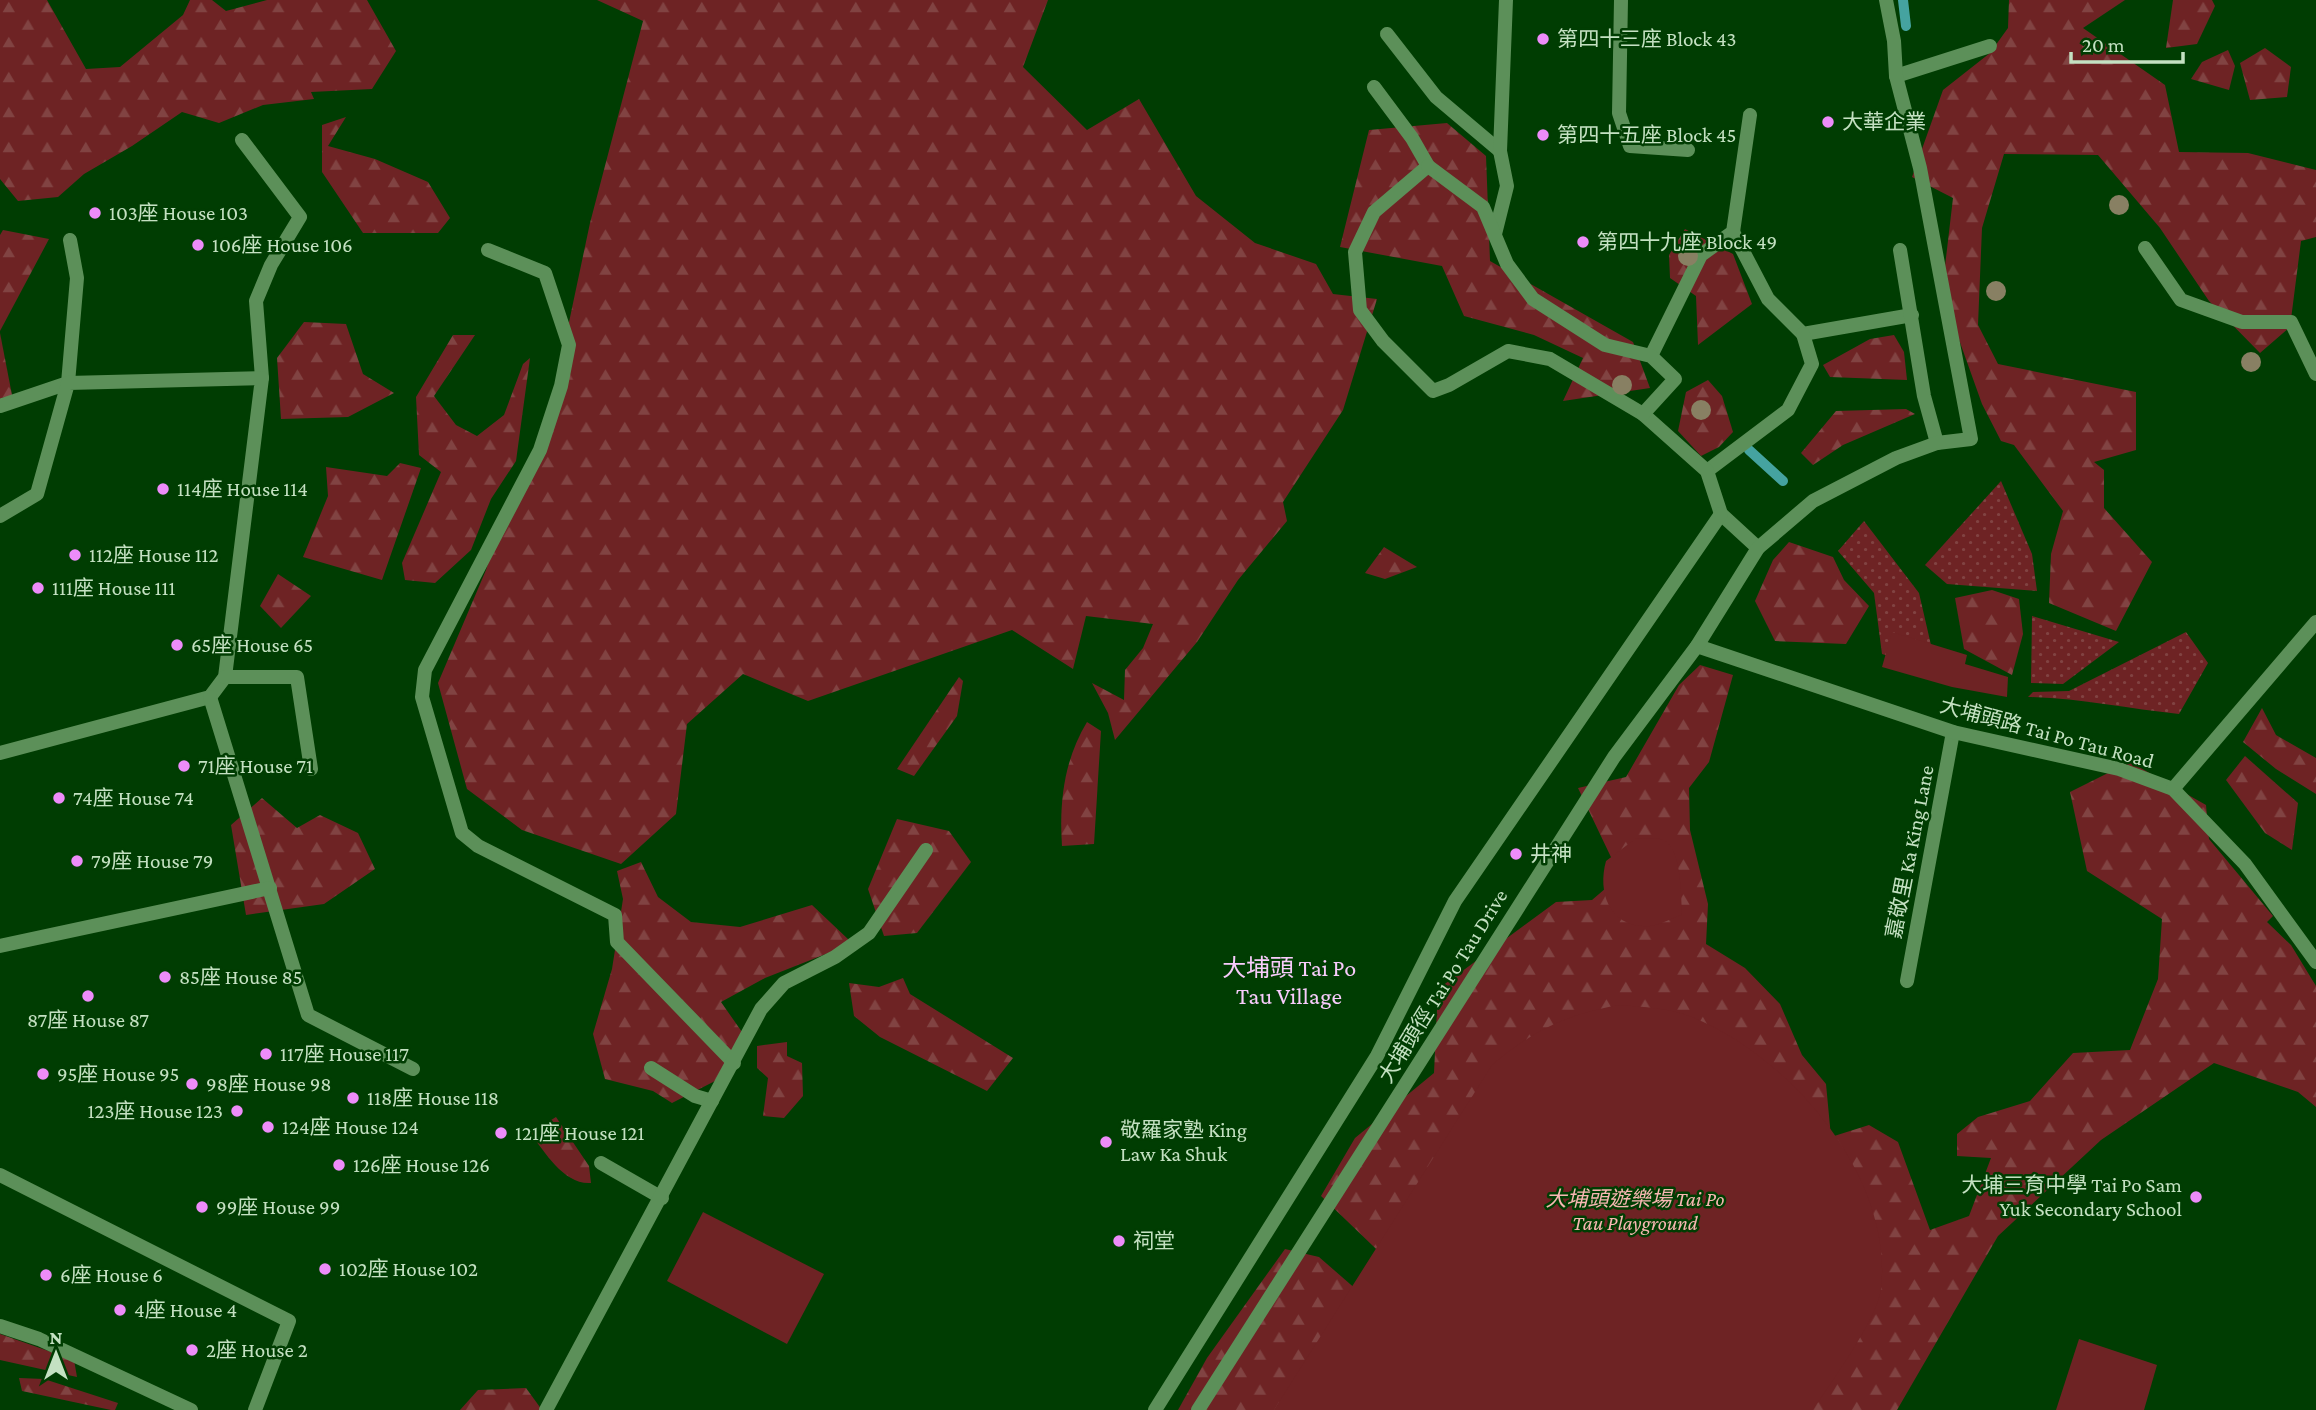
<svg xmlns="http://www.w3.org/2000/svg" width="2316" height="1410" font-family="'Crimson Pro','Noto Sans TC',serif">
  <defs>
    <pattern id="grass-dots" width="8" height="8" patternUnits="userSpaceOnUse" patternTransform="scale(1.75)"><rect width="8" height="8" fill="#6e2324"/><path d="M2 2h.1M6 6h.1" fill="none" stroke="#814342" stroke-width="1.8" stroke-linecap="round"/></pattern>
    <pattern id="forest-firs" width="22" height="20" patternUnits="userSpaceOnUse" patternTransform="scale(1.75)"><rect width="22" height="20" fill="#6e2324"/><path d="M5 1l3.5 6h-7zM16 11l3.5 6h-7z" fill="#814342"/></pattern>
  </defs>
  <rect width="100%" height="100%" fill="#003d02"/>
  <g fill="url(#grass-dots)">
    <path d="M2001,481L2032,554L2037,591L1947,584L1925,565Z"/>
    <path d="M1864,521L1919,593L1937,671L1882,654L1874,593L1838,551Z"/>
    <path d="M2032,616L2119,642L2063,684L2031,683Z"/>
    <path d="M2186,632L2208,663L2179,714C2129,709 2079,698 2028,697L2033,692L2069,691Z"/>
  </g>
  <g fill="url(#forest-firs)">
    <path d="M0,0H47L86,69L120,67L183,15L190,0H212L226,11L267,0H367L396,51L372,89L311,92L314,99L263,105L219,123L182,112L132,146L84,174L58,197L18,201L0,179Z"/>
    <path d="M597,0H1048L1023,67L1087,130L1139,99L1196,196L1255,243L1316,264L1333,294L1377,299L1343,410L1283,502L1287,521L1238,580L1197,642L1115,740L1108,713L1092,683L1124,700L1125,670L1143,648L1153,624L1086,616L1073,669L1012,630L808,701L743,674L687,724L676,814L621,864L522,830L467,789L438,683L486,570L504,512L543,445L590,223L643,21Z"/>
    <path d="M2009,0H2125L2083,28L2165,85L2179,152L2248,153L2316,170V237L2301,241L2290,327L2260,353L2209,301L2160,228L2098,155L2004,154L1982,228L1978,325L1998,364L2136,392V450L2094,462L2104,470V508L2152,562L2116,631L2049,603L2051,554L2063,511L2014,445L2001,441L1982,404L1942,292L1953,198L1912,177L1943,90L1990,53L2008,28Z"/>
    <path d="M2173,0H2212L2215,6L2197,44L2166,48Z"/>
    <path d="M2265,48L2291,67L2287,97L2250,100L2240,63Z"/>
    <path d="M2228,50L2235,66L2229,90L2191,79L2202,62Z"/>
    <path d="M346,117L328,146L375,159L428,182L450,218L438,233H363L322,172V125Z"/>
    <path d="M1447,123L1486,156L1490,261L1633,342L1650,388L1563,401L1583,358L1534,335L1464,316L1442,266L1340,247L1369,130Z"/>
    <path d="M1685,229L1733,254L1752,304L1698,345L1696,296L1670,278L1669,255Z"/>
    <path d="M3,230L49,239L0,331V235Z"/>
    <path d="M304,322L346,324L363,374L394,393L348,417L281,419L277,358Z"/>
    <path d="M0,333L12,395L0,402Z"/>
    <path d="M453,335H475L434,396L456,425L477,436L504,415L523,364L530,358L516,461L491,499L471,550L435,583L405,580L402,563L441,472L419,455L416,397Z"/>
    <path d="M1894,335L1904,352L1907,380L1830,377L1823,365L1870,339Z"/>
    <path d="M1708,380L1722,396L1733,432L1719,447L1701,456L1678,431L1686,392Z"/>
    <path d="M1906,409L1915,414L1843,445L1813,465L1801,453L1836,411Z"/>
    <path d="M400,463L421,468L382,580L303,557L328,496L326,467L387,476Z"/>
    <path d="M1789,542L1833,557L1844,580L1869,606L1846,644L1775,641L1755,601L1773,560Z"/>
    <path d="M1384,547L1417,567L1385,579L1365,573Z"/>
    <path d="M278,574L311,596L281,628L260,606Z"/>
    <path d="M1992,590L2019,599L2023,634L2012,675L1964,649L1955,598Z"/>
    <path d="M1700,665L1733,675L1709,762L1689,788L1690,830L1708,904L1706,944L1745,968L1780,1004L1802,1055L1826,1084L1831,1137L1869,1125L1898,1142L1930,1230L1969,1216L1991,1158L1957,1156V1134L1978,1117L2030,1101L2073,1053L2130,1050L2158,979L2162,919L2087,871L2070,792L2130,762L2206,805L2209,839L2273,916L2267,922L2291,945L2316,986V1107L2298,1092L2214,1063L2101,1140L1998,1236L1897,1410H1742L1398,1270L1321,1196L1355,1138L1434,1073L1438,989L1556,902L1592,900L1620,876L1578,788L1626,777L1679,685Z"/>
    <path d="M959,677L963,681L957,716L914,776L897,769Z"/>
    <path d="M2262,708L2276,735L2316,758V794L2276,769L2243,742Z"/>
    <path d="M1087,722L1101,731L1094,844L1062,846C1059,802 1064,760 1087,722Z"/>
    <path d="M2245,756L2298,803L2292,850L2265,833L2226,780Z"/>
    <path d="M262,798L297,828L320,815L358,833L375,869L324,904L246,915L231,825Z"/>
    <path d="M897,819L949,831L971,862L917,933L884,936L868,889Z"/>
    <path d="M641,862L658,897L691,922L740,927L812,905L849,940L836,950L765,978L721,1002L742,1032L717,1080L672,1103L653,1091L605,1079L593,1034L612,969L623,899L617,871Z"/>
    <path d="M903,978L910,994L1013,1058L987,1091L880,1037L854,1016L849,983L879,987Z"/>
    <path d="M787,1042V1056L802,1063L803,1096L784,1118L763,1116L768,1078L757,1068V1046Z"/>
    <path d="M556,1117L589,1166L591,1183C564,1185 545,1152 530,1133Z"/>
    <path d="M1285,1249L1319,1257L1373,1304L1315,1410H1178L1207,1358Z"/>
    <path d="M0,1334L74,1360L77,1377L0,1360Z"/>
    <path d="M19,1378L44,1379L118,1403L115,1410H111L22,1391Z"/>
    <path d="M526,1388L542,1410H460L478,1390Z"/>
  </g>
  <g fill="#6e2324">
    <path d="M1892,632L1967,655L1965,664L2008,677L2007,697L1952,687L1882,667Z"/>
    <path d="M1635,839C1643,839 1655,837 1663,840C1682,847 1681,898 1682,915C1671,918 1661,925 1650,926C1610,929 1597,893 1606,861Z"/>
    <path d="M1619,1005C1644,1007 1669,1008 1692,1017C1791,1057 1894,1178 1881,1289C1877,1320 1831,1382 1813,1410H1274L1492,1065C1534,1030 1565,1015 1619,1005Z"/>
    <path d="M703,1212L824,1274L787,1344L667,1281Z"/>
    <path d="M2079,1339L2157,1365L2144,1410H2056Z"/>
  </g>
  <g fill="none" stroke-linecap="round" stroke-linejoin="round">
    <g stroke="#45a3a0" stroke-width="10">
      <path d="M1903,0L1906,26"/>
      <path d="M1749,450L1783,481"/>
    </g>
    <g stroke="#5c9059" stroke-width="14">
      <path d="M1621,0L1619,113L1630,146L1688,150"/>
      <path d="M1387,34L1436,97L1500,151"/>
      <path d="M1896,76L1990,46"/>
      <path d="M242,140L300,217L271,265L256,301L262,378"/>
      <path d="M1733,232L1768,299L1803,334L1912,315"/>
      <path d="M1495,234L1507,186L1500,151L1506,0"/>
      <path d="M2145,248L2181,300L2242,322H2291L2316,374"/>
      <path d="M1900,250L1924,396L1937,443"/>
      <path d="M1651,356L1701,255L1733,232L1750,115"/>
      <path d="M0,406L68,383L77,278L70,240"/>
      <path d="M1707,471L1788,410L1812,364L1803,334"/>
      <path d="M0,516L37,494L68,383L262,378L225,677L210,697L0,753"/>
      <path d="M225,677H297L311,769"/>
      <path d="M210,697L308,1015L413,1069"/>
      <path d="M0,946L270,888"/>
      <path d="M1907,981L1953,732"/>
      <path d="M651,1068L695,1096L712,1101"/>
      <path d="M601,1163L662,1198"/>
      <path d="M0,1175L289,1321L255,1410"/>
      <path d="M0,1326L39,1339L191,1410"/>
    </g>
    <g stroke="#5c9059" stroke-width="14">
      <path d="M1374,87L1412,138L1428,166L1374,212L1355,252L1360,310L1383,341L1433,391L1449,385L1508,351L1550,359L1643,414L1707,471L1721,514L1758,548"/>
      <path d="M1428,166L1483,207L1507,264L1533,299L1605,345L1651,356L1675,379L1643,414"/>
      <path d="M488,250L545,273L569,345L561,386L540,450L425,670L422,697L462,833L478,846L615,915L617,942L734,1063"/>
      <path d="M1697,646L1953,732L2119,769L2173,789L2245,864L2316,962"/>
      <path d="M2173,789L2316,622"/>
      <path d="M546,1410L761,1009L784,983L835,957L869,933L926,850"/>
      <path d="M1155,1410L1377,1056L1455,901L1721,514"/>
      <path d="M1198,1410L1614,757L1697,646L1758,548L1813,501L1896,458L1937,443L1971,439L1920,168L1896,76L1894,41L1886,0"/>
    </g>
  </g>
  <g fill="#888063">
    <circle cx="2119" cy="205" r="10"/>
    <circle cx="1688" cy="256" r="10"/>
    <circle cx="1996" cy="291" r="10"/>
    <circle cx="2251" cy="362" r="10"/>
    <circle cx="1622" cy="385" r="10"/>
    <circle cx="1701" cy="410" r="10"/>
  </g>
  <g fill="#ed8cf9" stroke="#003d02" stroke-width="2.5">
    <circle cx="1543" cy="39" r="7"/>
    <circle cx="1828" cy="122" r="7"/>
    <circle cx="1543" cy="135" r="7"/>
    <circle cx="95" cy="213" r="7"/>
    <circle cx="1583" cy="242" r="7"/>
    <circle cx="198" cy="245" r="7"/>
    <circle cx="163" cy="489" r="7"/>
    <circle cx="75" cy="555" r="7"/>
    <circle cx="38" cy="588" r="7"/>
    <circle cx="177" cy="645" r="7"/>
    <circle cx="184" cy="766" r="7"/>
    <circle cx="59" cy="798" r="7"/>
    <circle cx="1516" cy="854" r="7"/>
    <circle cx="77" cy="861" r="7"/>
    <circle cx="165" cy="977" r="7"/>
    <circle cx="88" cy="996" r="7"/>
    <circle cx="266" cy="1054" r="7"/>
    <circle cx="43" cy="1074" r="7"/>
    <circle cx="192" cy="1084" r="7"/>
    <circle cx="353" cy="1098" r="7"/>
    <circle cx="237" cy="1111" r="7"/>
    <circle cx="268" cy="1127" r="7"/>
    <circle cx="501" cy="1133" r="7"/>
    <circle cx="1106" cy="1142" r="7"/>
    <circle cx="339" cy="1165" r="7"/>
    <circle cx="2196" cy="1197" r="7"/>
    <circle cx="202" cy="1207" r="7"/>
    <circle cx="1119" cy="1241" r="7"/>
    <circle cx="325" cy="1269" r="7"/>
    <circle cx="46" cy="1275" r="7"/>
    <circle cx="120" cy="1310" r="7"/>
    <circle cx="192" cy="1350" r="7"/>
  </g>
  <g text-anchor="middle" stroke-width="5" stroke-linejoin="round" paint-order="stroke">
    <g font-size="21" fill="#c4e1c2" stroke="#003d02" text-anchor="start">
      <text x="1557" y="46">第四十三座 Block 43</text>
      <text x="1842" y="129">大華企業</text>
      <text x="1557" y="142">第四十五座 Block 45</text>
      <text x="109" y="220">103座 House 103</text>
      <text x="1597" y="249">第四十九座 Block 49</text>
      <text x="212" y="252">106座 House 106</text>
      <text x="177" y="496">114座 House 114</text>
      <text x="89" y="562">112座 House 112</text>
      <text x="52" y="595">111座 House 111</text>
      <text x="191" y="652">65座 House 65</text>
      <text x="198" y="773">71座 House 71</text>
      <text x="73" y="805">74座 House 74</text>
      <text x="1530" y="861">井神</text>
      <text x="91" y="868">79座 House 79</text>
      <text x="179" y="984">85座 House 85</text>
      <text x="88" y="1027" text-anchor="middle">87座 House 87</text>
      <text x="280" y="1061">117座 House 117</text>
      <text x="57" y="1081">95座 House 95</text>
      <text x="206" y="1091">98座 House 98</text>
      <text x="367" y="1105">118座 House 118</text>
      <text x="223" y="1118" text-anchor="end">123座 House 123</text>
      <text x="282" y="1134">124座 House 124</text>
      <text x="1120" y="1137">敬羅家塾 King<tspan x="1120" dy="24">Law Ka Shuk</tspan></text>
      <text x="515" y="1140">121座 House 121</text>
      <text x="353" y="1172">126座 House 126</text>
      <text x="2182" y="1192" text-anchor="end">大埔三育中學 Tai Po Sam<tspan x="2182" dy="24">Yuk Secondary School</tspan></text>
      <text x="216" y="1214">99座 House 99</text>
      <text x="1133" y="1248">祠堂</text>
      <text x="339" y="1276">102座 House 102</text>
      <text x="60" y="1282">6座 House 6</text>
      <text x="134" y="1317">4座 House 4</text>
      <text x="206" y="1357">2座 House 2</text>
    </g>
    <g font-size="21" fill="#c4e1c2" stroke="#003d02">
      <text transform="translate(2047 733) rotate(15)" y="7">大埔頭路 Tai Po Tau Road</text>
      <text transform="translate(1910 852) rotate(-79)" y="7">嘉敬里 Ka King Lane</text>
      <text transform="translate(1443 986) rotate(-58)" y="7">大埔頭徑 Tai Po Tau Drive</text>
    </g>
    <g font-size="21" font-style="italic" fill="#f8b7b3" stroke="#003d02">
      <text x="1635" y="1206">大埔頭遊樂場 Tai Po<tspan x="1635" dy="24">Tau Playground</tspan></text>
    </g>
    <g font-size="24" fill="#f8ccfc" stroke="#003d02">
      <text x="1289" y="976">大埔頭 Tai Po<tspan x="1289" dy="28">Tau Village</tspan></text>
    </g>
  </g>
  <g transform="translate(56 1354)" stroke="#003d02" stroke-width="5" paint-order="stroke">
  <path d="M0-5L12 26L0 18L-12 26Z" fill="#c4e1c2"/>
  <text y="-10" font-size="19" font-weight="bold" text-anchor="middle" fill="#c4e1c2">N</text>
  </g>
  <path d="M2071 52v10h112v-10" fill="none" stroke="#c4e1c2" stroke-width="3.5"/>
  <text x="2082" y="52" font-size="21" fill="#c4e1c2" stroke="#003d02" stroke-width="5" paint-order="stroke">20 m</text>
</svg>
